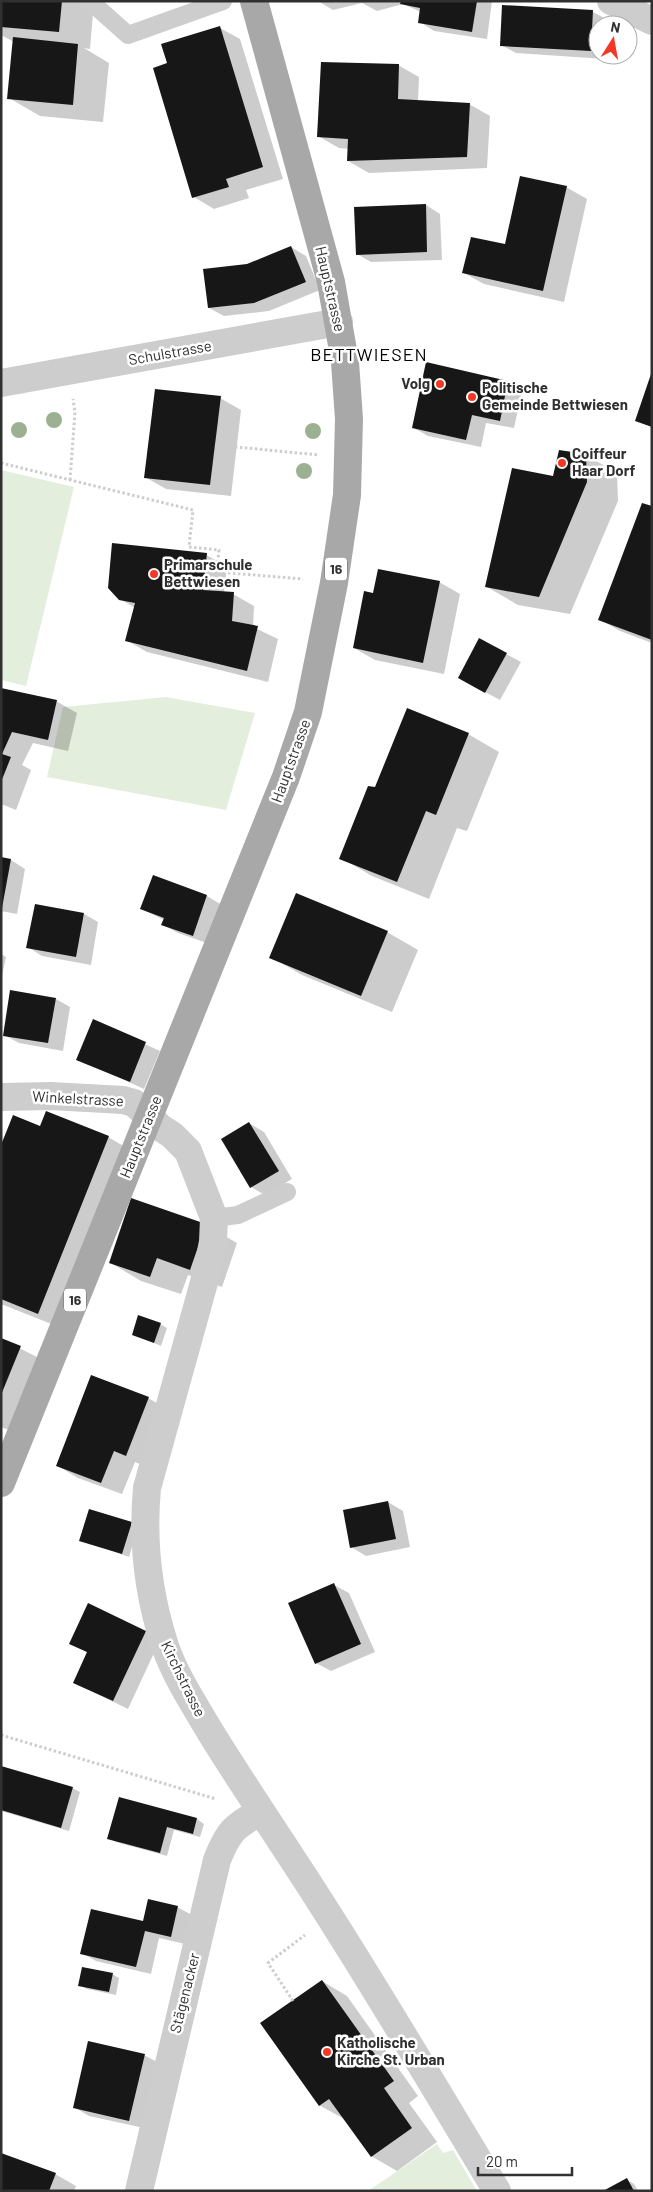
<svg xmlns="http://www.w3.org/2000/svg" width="653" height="2192" font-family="Barlow,sans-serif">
  <rect width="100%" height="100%" fill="#fff"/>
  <g fill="#e4eedd">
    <path d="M1,470L74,487L26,686L1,680Z"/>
    <path d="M166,697L255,713L226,810L47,777L63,707Z"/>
    <path d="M437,2144L443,2153L453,2150L477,2191H368Z"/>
  </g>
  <g fill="#0003">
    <path d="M1,1H94L90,49L84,48L109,63L103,122L40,116L9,98L14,42L1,35Z"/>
    <path d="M492,1L487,39L434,31L420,22L421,12L403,4L377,11L362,3L333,10L318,1Z"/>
    <path d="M503,6L593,12L608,20L607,25H598V55H606L605,59L516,53L501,45Z"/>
    <path d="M220,28L240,39L283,179L246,190L249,198L214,209L194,197Z"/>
    <path d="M398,65L419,77L418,101L469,104L490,116L487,168L369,173L348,161L349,149L339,148L318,136Z"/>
    <path d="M566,187L587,199L564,302L484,284L464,273L506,245Z"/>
    <path d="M426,205L440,214L442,260L371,262L357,254Z"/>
    <path d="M291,247L306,256L320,290L269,311L224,316L209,308L248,265Z"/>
    <path d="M427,363L508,383L522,391L514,428L486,423L481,447L428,436L414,428Z"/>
    <path d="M220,398L241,410L231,496L166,489L145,477Z"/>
    <path d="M586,455L617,473L618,501L570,614L518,605L487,587L554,478Z"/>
    <path d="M652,508V643L620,631L599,619Z"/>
    <path d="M206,555L227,566L224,593L233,594L254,606L253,627L278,639L268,682L147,652L126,640L135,608L120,599Z"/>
    <path d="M439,582L460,594L444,674L375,660L354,648L374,594Z"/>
    <path d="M506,654L521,662L500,700L474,686Z"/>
    <path d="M1,689L56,701L77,713L68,751L33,743L22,765L31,770L16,810L1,804Z"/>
    <path d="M468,734L499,752L467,831L457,828L429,899L372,876L341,858L376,788Z"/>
    <path d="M1,858L11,860L25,869L17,914L1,911Z"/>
    <path d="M153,877L207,896L222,905L207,943L178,933L163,925L164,920L142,909Z"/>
    <path d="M84,914L98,922L91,965L42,956L28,947Z"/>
    <path d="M387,932L418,950L392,1012L302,975L271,957Z"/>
    <path d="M1,954L6,957L1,980Z"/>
    <path d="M56,999L70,1007L63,1051L19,1043L4,1035Z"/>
    <path d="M94,1021L160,1051L144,1089L78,1059Z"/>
    <path d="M249,1123L264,1132L292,1179L265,1195L251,1187Z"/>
    <path d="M41,1127L108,1137L139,1155L69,1331L1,1304V1148Z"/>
    <path d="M206,1225L237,1243L222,1287L188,1275L181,1294L141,1281L111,1263Z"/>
    <path d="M160,1324L167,1328L161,1346L133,1334Z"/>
    <path d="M1,1339L41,1359L12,1431L1,1427Z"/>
    <path d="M148,1398L169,1410L147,1467L135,1462L122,1494L78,1478L58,1466Z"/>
    <path d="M388,1502L403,1511L410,1547L366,1556L351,1547Z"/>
    <path d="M131,1523L138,1527L129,1557L81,1540Z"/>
    <path d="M334,1585L349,1593L375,1652L331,1671L316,1663Z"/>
    <path d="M146,1632L160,1640L128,1709L75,1683L88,1653L71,1643Z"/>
    <path d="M1,1767L72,1788L80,1792L69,1831L1,1811Z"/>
    <path d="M119,1798L197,1819L204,1824L200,1837L174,1830L167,1856L116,1842L109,1838Z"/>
    <path d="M177,1907L192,1915L185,1944L159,1938L151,1974L96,1961L82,1953Z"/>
    <path d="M112,1974L119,1978L116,1995L87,1989L80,1985Z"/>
    <path d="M322,1981L347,1996L418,2096L409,2103L437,2142L397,2171L371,2156L346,2120L319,2105Z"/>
    <path d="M144,2055L159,2063L144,2128L89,2116L74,2107Z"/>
    <path d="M55,2174L76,2186L74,2191H1Z"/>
    <path d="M627,2180L634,2184L638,2191H607Z"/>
  </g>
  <g fill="#171717">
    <path d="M1,1H62L59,32L1,27Z"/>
    <path d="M401,1H477L472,32L418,23L420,8L400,4Z"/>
    <path d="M502,5L593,10L591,51L500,46Z"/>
    <path d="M220,26L263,167L226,179L229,187L192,198L153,68L167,63L161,44Z"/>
    <path d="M13,37L78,44L73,105L7,99Z"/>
    <path d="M321,62L399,64L398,99L470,103L467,157L347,161L348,139L317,137Z"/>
    <path d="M520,176L567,186L543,291L462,273L471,237L505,244Z"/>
    <path d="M426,204L427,252L356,255L354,207Z"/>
    <path d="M291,246L306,282L254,303L208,308L203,269L247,264Z"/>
    <path d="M426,362L508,381L500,421L472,415L466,440L412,428Z"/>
    <path d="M651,374H652V427L635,421Z"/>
    <path d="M155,389L221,396L210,485L144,478Z"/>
    <path d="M559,450L586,454L587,482L539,597L485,587L512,468L553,476Z"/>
    <path d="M642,503L652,506V640L598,620Z"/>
    <path d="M112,543L207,553L203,590L234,592L232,621L258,626L247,671L125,641L135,603L119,600L108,588Z"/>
    <path d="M378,569L440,581L423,663L353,648L364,591L373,593Z"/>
    <path d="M479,638L507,653L485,693L458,678Z"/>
    <path d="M1,688L57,700L48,740L12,732L2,754L11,757L1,782Z"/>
    <path d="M407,708L469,733L436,815L426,811L397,882L339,859L368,786L375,787Z"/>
    <path d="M1,857L11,859L2,908H1Z"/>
    <path d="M153,875L207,895L193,936L161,925L164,918L140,909Z"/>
    <path d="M296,893L388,931L361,996L269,958Z"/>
    <path d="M35,904L84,913L76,957L26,948Z"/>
    <path d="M10,990L56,998L48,1043L3,1036Z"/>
    <path d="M93,1019L146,1042L130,1082L76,1060Z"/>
    <path d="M46,1111L109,1136L38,1314L1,1299V1145L13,1115L40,1126Z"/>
    <path d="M249,1122L279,1171L250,1188L221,1139Z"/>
    <path d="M131,1198L206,1224L190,1270L157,1258L150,1277L109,1263Z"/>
    <path d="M138,1315L161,1323L154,1343L132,1335Z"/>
    <path d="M1,1338L21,1346L1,1395Z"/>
    <path d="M91,1375L149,1397L126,1456L114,1451L101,1483L56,1466Z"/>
    <path d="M388,1501L396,1539L350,1548L343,1510Z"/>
    <path d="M89,1509L132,1522L122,1554L79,1541Z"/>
    <path d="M334,1583L361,1644L315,1664L288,1603Z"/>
    <path d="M88,1603L146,1631L113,1701L73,1683L87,1652L69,1644Z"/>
    <path d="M1,1766L73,1787L61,1828L1,1810Z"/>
    <path d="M119,1797L197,1818L193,1834L167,1827L160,1853L107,1839Z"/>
    <path d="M148,1899L178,1906L171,1937L145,1931L136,1967L80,1954L91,1909L143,1921Z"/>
    <path d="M82,1967L113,1973L109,1992L78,1986Z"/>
    <path d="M322,1980L394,2081L384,2088L412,2128L371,2157L329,2099L319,2106L260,2023Z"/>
    <path d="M88,2041L145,2054L129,2121L73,2108Z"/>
    <path d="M1,2153L56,2173L49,2191H1Z"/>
    <path d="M627,2178L634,2191H603Z"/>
  </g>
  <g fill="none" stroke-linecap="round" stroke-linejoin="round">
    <g stroke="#cdcdcd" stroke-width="3" stroke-dasharray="2.5 2.5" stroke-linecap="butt">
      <path d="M215,445L319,455"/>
      <path d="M1,463L193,510L189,547L219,550L215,590"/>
      <path d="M70,480L75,412L73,399"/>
      <path d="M218,572L303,579"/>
      <path d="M1,1735L216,1799"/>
      <path d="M293,2001L268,1963L305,1935"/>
    </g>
    <g stroke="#cdcdcd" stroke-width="18">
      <path d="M90,1L128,35L223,1"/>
      <path d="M214,1218L238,1215L287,1192"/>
    </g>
    <g stroke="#cdcdcd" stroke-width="28">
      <path d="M611,1L652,21"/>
      <path d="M1,383L339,322"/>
      <path d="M1,1097L51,1096L123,1100L134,1103L161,1128L172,1135L188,1151L214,1218L213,1242L208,1268L147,1488C142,1542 148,1594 165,1646C176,1678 197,1709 214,1738C249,1794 286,1848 321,1903C382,1998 439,2095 497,2191"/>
      <path d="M139,2191L217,1860C228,1832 234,1826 260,1812"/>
    </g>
    <path stroke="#a8a8a8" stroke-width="28" d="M1,1483L286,777L308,712L334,583L347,495L349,419L345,362L331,282L254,1"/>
  </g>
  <g fill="#9bb192">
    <circle cx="54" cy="420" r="8"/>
    <circle cx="19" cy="430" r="8"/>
    <circle cx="313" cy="431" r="8"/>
    <circle cx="304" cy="471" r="8"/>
  </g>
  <g fill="#f53825" stroke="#fff" stroke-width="2">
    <circle cx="440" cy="384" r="5"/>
    <circle cx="472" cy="397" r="5"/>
    <circle cx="562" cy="463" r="5"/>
    <circle cx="154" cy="574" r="5"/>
    <circle cx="327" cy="2052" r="5"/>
  </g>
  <g text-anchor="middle" stroke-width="5" stroke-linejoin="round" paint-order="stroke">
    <g fill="#fff" stroke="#6e6e6e" stroke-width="1">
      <rect x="325" y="557.5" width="22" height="23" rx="4"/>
      <rect x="64" y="1288.5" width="22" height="23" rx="4"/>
    </g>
    <g font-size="14" font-weight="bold" fill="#303030">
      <text x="336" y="574">16</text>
      <text x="75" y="1305">16</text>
    </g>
    <g font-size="15" fill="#303030" stroke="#fff">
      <text transform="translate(330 289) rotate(77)" y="5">Hauptstrasse</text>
      <text transform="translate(170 353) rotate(-10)" y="5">Schulstrasse</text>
      <text transform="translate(291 761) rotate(-70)" y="5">Hauptstrasse</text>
      <text transform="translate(78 1099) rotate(3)" y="5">Winkelstrasse</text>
      <text transform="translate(141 1137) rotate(-68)" y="5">Hauptstrasse</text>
      <text transform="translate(183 1679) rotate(64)" y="5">Kirchstrasse</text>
      <text transform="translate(185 1993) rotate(-76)" y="5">Stägenacker</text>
    </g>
    <g font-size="15" font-weight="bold" fill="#303030" stroke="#fff" text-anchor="start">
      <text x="430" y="389" text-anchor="end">Volg</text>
      <text x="482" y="393">Politische<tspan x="482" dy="17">Gemeinde Bettwiesen</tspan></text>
      <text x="572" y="459">Coiffeur<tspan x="572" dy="17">Haar Dorf</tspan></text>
      <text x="164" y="570">Primarschule<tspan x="164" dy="17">Bettwiesen</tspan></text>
      <text x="337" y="2048">Katholische<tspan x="337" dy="17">Kirche St. Urban</tspan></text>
    </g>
    <g font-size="18" letter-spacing="1" fill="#000" stroke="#fff">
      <text x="369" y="361">BETTWIESEN</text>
    </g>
  </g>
  <rect width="653" height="2192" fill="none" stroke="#303030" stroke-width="5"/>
  <g transform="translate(613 40) rotate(11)"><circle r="24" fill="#ffffff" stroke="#acacac"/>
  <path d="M0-4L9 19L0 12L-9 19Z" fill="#f53825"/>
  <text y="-8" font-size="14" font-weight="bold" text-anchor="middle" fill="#303030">N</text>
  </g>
  <path d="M478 2167v8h94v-8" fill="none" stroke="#303030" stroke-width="2.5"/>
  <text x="486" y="2167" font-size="15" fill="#303030" stroke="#ffffff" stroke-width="4" paint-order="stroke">20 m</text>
</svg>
